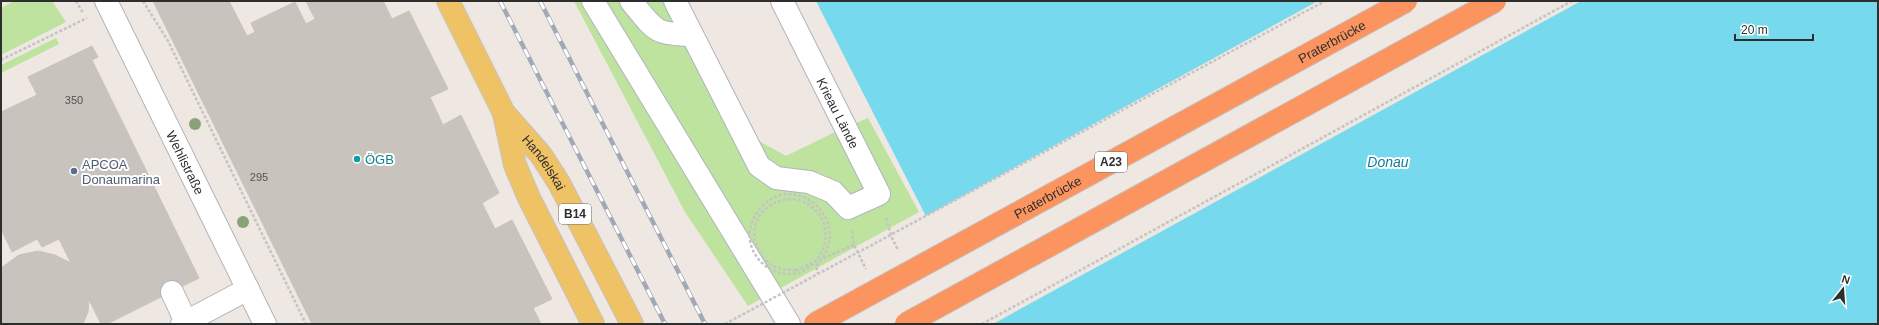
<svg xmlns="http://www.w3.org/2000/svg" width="1879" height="325" font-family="Arial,sans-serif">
  <rect width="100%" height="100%" fill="#efe7e1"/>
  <g fill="#bde39f">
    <path d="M14,1H52L66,22L1,55V8Z"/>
    <path d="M574,1H684L750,136L786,156L837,131L868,118L919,212L748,306L685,212Z"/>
    <path d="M56,38L59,44L1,73V65Z"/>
  </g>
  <path fill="#77d9ed" d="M816,1H1878V324H981Z"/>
  <path fill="#efe7e1" d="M1318,1H1581L993,324H978L924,217Z"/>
  <g fill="#c8c3bc" stroke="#cac3ba">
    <path d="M153,1H229L247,36L255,32L251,23L295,2L306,24L315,19L306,1H383L392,19L409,11L448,89L430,97L443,125L461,115L499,193L482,203L495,229L512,220L552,299L533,308L541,324H312Z"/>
    <path d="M92,46L98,57L92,60L199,278L107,324H101L59,239L42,247L37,239L12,252L1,229V112L37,95L28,77Z"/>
    <path d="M38,251L55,255L71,263L89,299L88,312L83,324H1V268L19,255Z"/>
  </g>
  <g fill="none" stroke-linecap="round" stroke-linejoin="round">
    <defs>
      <g id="minor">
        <path id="s1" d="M106,1L265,324"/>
        <path d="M593,1L789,324"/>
        <path d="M631,1C655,30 653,34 692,35"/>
        <path d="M675,1L759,166L776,178L809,182L833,192L848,208L879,194L782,1"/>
        <path d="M172,292L186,322"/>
        <path d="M182,324L248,289"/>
      </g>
      <g id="major">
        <path id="s2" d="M448,1L504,113L541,155L559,183L632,324"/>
        <path d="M504,114L515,165L529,198L593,324"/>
      </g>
    </defs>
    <use href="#minor" stroke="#b1b4be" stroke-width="24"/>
    <use href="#major" stroke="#c4c4c4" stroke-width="24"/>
    <g stroke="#c4c4c4" stroke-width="2.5" stroke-dasharray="3 2" stroke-linecap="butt">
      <path d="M76,1L83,13"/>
      <path d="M143,1L168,41L306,324"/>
      <path d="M1,60L87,18"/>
      <path d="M886,218L892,238L898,250"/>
      <path d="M852,231L854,245L866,269"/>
      <path d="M796,270L854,245"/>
      <path d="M982,324L1572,1"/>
    </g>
    <use href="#minor" stroke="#fff" stroke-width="22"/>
    <use href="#major" stroke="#efc266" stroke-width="22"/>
    <defs>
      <g id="rail">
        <path d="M500,1L665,324"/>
        <path d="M540,1L705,324"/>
      </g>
    </defs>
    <use href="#rail" stroke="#a3a8b7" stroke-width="4.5"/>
    <use href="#rail" stroke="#fff" stroke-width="3" stroke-dasharray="9" stroke-linecap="butt"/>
    <defs>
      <g id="highway-bridge">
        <path id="s3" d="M815,324L1406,1"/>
        <path d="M906,324L1495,1"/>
      </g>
    </defs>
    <use href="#highway-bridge" stroke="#c4c4c4" stroke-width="24" stroke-linecap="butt"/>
    <g stroke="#c4c4c4" stroke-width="2.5" stroke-dasharray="3 2" stroke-linecap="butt">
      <path d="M796,270C781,270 768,267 760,253C736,213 793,177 820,216C827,226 827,241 822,251C794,304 726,255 758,211C790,166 859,220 816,266L818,274"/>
      <path d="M725,324L1325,1"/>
    </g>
    <use href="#highway-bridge" stroke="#fb945f" stroke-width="22"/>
  </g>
  <g fill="#88a375">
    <circle cx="195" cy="124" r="6"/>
    <circle cx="243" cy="222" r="6"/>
  </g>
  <circle fill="#0f9aa8" stroke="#fff" stroke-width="1.5" cx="357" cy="159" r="4"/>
  <circle fill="#5c6f8a" stroke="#fff" stroke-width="1.5" cx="74" cy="171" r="4"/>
  <g text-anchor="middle" stroke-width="4" stroke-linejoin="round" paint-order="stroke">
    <g font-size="11" fill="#545352">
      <text x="74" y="104">350</text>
      <text x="259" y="181">295</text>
    </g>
    <g fill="#fff" stroke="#6d6d6d" stroke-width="1">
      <rect x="1095" y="152" width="32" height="20" rx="3"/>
      <rect x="559" y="204" width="32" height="20" rx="3"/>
    </g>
    <g font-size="12" font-weight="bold" fill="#2e2e2e">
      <text x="1111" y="166">A23</text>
      <text x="575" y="218">B14</text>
    </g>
    <g font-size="13" fill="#2e2e2e" stroke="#fff">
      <text dy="5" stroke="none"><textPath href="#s3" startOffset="589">Praterbrücke</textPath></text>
      <text transform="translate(838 113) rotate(63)" y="5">Krieau Lände</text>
      <text dy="5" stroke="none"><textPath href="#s1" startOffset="180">Wehlistraße</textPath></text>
      <text dy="5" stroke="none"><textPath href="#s2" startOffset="189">Handelskai</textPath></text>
      <text dy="5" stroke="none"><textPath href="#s3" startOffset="265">Praterbrücke</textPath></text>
    </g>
    <g font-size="13" fill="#0d838f" stroke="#fff" text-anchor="start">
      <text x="365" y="164">ÖGB</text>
    </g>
    <g font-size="13" fill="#4e5e75" stroke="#fff" text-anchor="start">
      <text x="82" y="169">APCOA<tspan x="82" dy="15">Donaumarina</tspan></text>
    </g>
    <g font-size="14" font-style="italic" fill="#107b9f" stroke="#fff">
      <text x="1388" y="167">Donau</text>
    </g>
  </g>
  <rect width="1879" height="325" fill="none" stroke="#2e2e2e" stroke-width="4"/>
  <g transform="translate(1843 289) rotate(17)" stroke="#ffffff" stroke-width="3" paint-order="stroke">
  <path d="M0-3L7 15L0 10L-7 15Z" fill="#2e2e2e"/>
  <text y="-6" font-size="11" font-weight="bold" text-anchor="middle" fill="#2e2e2e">N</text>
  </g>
  <path d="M1735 34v6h78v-6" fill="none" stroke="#2e2e2e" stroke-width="2"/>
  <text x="1741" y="34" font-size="12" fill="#2e2e2e" stroke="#ffffff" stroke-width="3" paint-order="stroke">20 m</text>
</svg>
